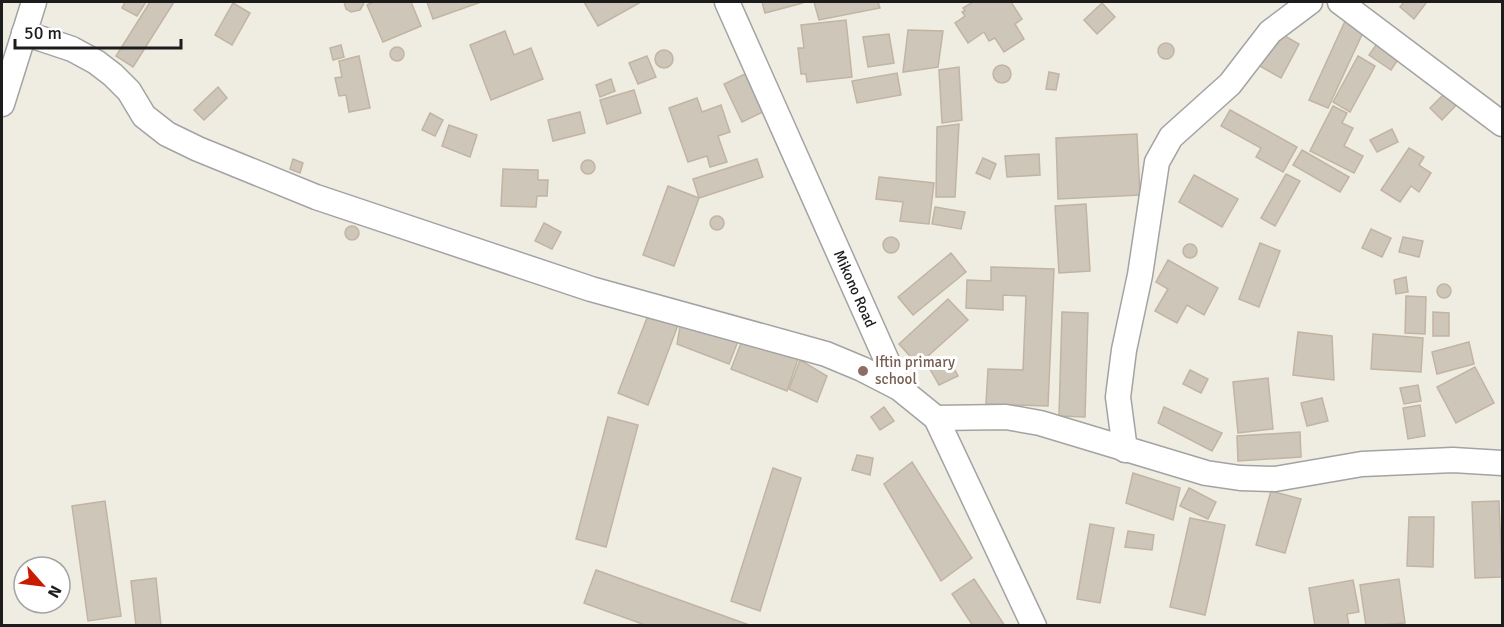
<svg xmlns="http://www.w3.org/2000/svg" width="1504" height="627" font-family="Signika,sans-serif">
  <rect width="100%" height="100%" fill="#efece1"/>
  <g fill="#cfc6ba" stroke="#c1b4a2" stroke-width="1.5">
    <path d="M125,2H146L137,16L122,8Z"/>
    <path d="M150,2H174L133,67L116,56Z"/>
    <path d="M344,2H364L363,5L360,10L351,12L346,9Z"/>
    <path d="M374,2H411L421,26L383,42L367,5Z"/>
    <path d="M427,2H481L433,19Z"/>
    <path d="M584,2H641L598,26Z"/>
    <path d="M762,2H803V3L765,13Z"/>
    <path d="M814,2H878L880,8L819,20Z"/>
    <path d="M973,2H1011L1022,19L1015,24L1024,39L1004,52L995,38L989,41L984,32L968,43L955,23L965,16L962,12L965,11L963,8Z"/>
    <path d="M1404,2H1424L1426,3L1414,19L1400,7Z"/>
    <path d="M233,3L250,13L232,45L215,35Z"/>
    <path d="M1102,3L1115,17L1097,34L1084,20Z"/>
    <path d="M1346,19L1365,28L1328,108L1309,100Z"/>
    <path d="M846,20L852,77L807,82L806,74H801L798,48H804L801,25Z"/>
    <path d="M908,30L943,31L938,67L903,72Z"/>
    <path d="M505,31L514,55L531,48L543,79L491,100L470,45Z"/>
    <path d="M1276,31L1299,44L1281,78L1258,65Z"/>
    <path d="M889,34L894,63L868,67L863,37Z"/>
    <path d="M1381,38L1403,52L1391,70L1369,55Z"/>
    <circle cx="1166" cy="51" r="8"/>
    <path d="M341,45L344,57L333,60L330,48Z"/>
    <circle cx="397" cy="54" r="7"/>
    <circle cx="664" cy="59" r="9"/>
    <path d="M359,56L370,108L349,112L346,95L339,96L335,78L342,77L339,61Z"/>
    <path d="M647,56L656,77L638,84L629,63Z"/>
    <path d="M1358,56L1375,66L1350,112L1333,102Z"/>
    <circle cx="1002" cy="74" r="9"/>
    <path d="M959,67L962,120L942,123L939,70Z"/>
    <path d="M1049,72L1059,74L1056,90L1046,89Z"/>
    <path d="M897,73L901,95L857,103L852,81Z"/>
    <path d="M745,74L763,112L742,122L724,84Z"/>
    <path d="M611,79L615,91L600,97L596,85Z"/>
    <path d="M218,87L227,98L204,120L194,110Z"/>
    <path d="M1450,88L1462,99L1442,120L1430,108Z"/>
    <path d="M634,90L641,113L607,124L600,100Z"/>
    <path d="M697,98L702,112L721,105L730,132L718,136L727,162L710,167L707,156L688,162L669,108Z"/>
    <path d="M1333,106L1347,113L1342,123L1353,128L1344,146L1363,156L1354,173L1310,151Z"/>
    <path d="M1230,110L1297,147L1283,172L1256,157L1261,148L1221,126Z"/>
    <path d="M580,112L585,133L553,141L548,120Z"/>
    <path d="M430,113L443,120L435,136L422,130Z"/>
    <path d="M959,124L955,197H936L937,127Z"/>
    <path d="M449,125L477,135L470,157L442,146Z"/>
    <path d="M1392,129L1398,142L1377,152L1370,140Z"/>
    <path d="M1137,134L1140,195L1058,199L1056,138Z"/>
    <path d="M1409,148L1424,157L1419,165L1431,173L1419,192L1411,186L1400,202L1381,190Z"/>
    <path d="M1302,150L1349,177L1340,192L1293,165Z"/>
    <path d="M1039,154L1040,175L1007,177L1005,156Z"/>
    <path d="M983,158L996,164L990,179L976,173Z"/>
    <path d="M293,159L303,163L300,173L290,169Z"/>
    <path d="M757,159L763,177L699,198L693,179Z"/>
    <circle cx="588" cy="167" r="7"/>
    <path d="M503,169L538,170V180H548L547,196H537L536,207L501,206Z"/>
    <path d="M1286,174L1300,181L1275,226L1261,218Z"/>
    <path d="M1194,175L1238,199L1222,227L1179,202Z"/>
    <path d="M879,177L934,183L929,224L900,221L903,202L876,199Z"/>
    <path d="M668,186L699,198L674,266L643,255Z"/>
    <path d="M1086,204L1090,271L1059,273L1055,206Z"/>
    <path d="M935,207L965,212L961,229L932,224Z"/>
    <circle cx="717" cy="223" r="7"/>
    <path d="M544,223L561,232L552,249L535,241Z"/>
    <circle cx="352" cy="233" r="7"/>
    <path d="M1371,229L1391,238L1382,257L1362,248Z"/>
    <circle cx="891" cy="245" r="8"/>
    <path d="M1403,237L1423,241L1419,257L1399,252Z"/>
    <path d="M1260,243L1280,251L1259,307L1239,299Z"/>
    <circle cx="1190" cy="251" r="7"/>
    <path d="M951,253L966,272L913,315L898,297Z"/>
    <path d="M1168,260L1218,288L1204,315L1187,305L1177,323L1155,311L1168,289L1156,282Z"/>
    <path d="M991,267L1054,269L1048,406L986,404L988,369L1023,370L1026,296L1003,295V310L966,308L967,280L991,281Z"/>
    <path d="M1406,277L1408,292L1396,294L1394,280Z"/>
    <circle cx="1444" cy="291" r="7"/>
    <path d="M1406,296L1426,297L1425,334L1405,333Z"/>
    <path d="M948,299L968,320L918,365L899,344Z"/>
    <path d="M650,310L681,317L648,405L618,393Z"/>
    <path d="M1062,312L1088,313L1085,417L1059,416Z"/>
    <path d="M1433,312L1449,313V336H1433Z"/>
    <path d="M683,318L740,336L729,364L677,344L680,327Z"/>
    <path d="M1298,332L1332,336L1334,380L1293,375Z"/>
    <path d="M1373,334L1423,338L1421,372L1371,369Z"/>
    <path d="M743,338L798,359L787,391L731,369Z"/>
    <path d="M1469,342L1474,364L1437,374L1432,352Z"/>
    <path d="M949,359L958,376L939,385L930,369Z"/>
    <path d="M800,360L827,376L817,402L789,389Z"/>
    <path d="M1475,367L1494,403L1456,423L1437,387Z"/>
    <path d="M1190,370L1208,379L1201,393L1183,384Z"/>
    <path d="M1268,378L1273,429L1238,433L1233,382Z"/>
    <path d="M1418,385L1421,401L1404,404L1400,388Z"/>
    <path d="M1322,398L1328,421L1307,426L1301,403Z"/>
    <path d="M1420,405L1425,436L1408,439L1403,408Z"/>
    <path d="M884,407L894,421L880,430L871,417Z"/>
    <path d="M1164,407L1222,433L1212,451L1158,423Z"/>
    <path d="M608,417L638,425L606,547L576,539Z"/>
    <path d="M1300,432L1301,457L1238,461L1237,436Z"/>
    <path d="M857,455L873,458L870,475L852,470Z"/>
    <path d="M912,462L972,558L941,581L884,484Z"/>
    <path d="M773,468L801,478L760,611L731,601Z"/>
    <path d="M1133,473L1180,488L1173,520L1126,503Z"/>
    <path d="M1189,488L1216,502L1208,519L1180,506Z"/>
    <path d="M1271,491L1301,499L1285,553L1256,545Z"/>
    <path d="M105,501L121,616L88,621L72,506Z"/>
    <path d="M1499,501L1502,577L1475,578L1472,502Z"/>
    <path d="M1409,517H1434L1433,567L1407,566Z"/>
    <path d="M1190,518L1225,525L1205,615L1170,607Z"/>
    <path d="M1090,524L1114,528L1100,603L1077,599Z"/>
    <path d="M1128,531L1154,535L1152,550L1125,547Z"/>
    <path d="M596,570L752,626H648L584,603Z"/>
    <path d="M156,578L161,626H136L131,581Z"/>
    <path d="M974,579L1005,626H973L952,594Z"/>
    <path d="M1399,579L1405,623L1366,626L1360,585Z"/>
    <path d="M1353,580L1359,612L1347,614L1349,626H1315L1309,588Z"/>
  </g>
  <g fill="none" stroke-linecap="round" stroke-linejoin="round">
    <defs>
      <g id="street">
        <path id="s1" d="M727,2L899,388L936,418L1034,626"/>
        <path d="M1340,2L1502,124"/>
        <path d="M24,33L72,49L96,62L113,75L129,91L144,116L167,134L198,149L316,197L591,289L826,354L862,369L899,388"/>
        <path d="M2,104L34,2"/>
        <path d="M936,418L1006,417L1040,423L1206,473L1240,478L1275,479L1362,464L1453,460L1502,463"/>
        <path d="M1125,450L1118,397L1124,350L1140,275L1157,162L1171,137L1230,84L1270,32L1310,2"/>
      </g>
    </defs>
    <use href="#street" stroke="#a3a3a3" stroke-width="27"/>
    <use href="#street" stroke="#fff" stroke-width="24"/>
  </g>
  <circle fill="#8d6e63" stroke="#fff" stroke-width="2" cx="863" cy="371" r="6"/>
  <g text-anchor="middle" stroke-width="6" stroke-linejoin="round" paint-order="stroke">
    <g font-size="15" fill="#1c1c1c" stroke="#fff">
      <text dy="5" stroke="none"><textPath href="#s1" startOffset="314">Mikono Road</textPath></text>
    </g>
    <g font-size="15" fill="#785e54" stroke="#fff" text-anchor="start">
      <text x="875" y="367">Iftin primary<tspan x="875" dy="17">school</tspan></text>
    </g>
  </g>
  <rect width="1504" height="627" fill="none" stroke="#1c1c1c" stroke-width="6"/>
  <g transform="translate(42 585) rotate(118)"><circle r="28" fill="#ffffff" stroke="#a4a4a4" stroke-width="1.5"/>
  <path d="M0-4.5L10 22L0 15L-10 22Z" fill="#c91b00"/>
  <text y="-9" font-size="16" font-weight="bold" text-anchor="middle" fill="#1c1c1c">N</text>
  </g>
  <path d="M15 39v9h166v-9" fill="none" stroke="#1c1c1c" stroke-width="3"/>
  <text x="24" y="39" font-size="18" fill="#1c1c1c" stroke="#ffffff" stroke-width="4.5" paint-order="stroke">50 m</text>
</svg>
